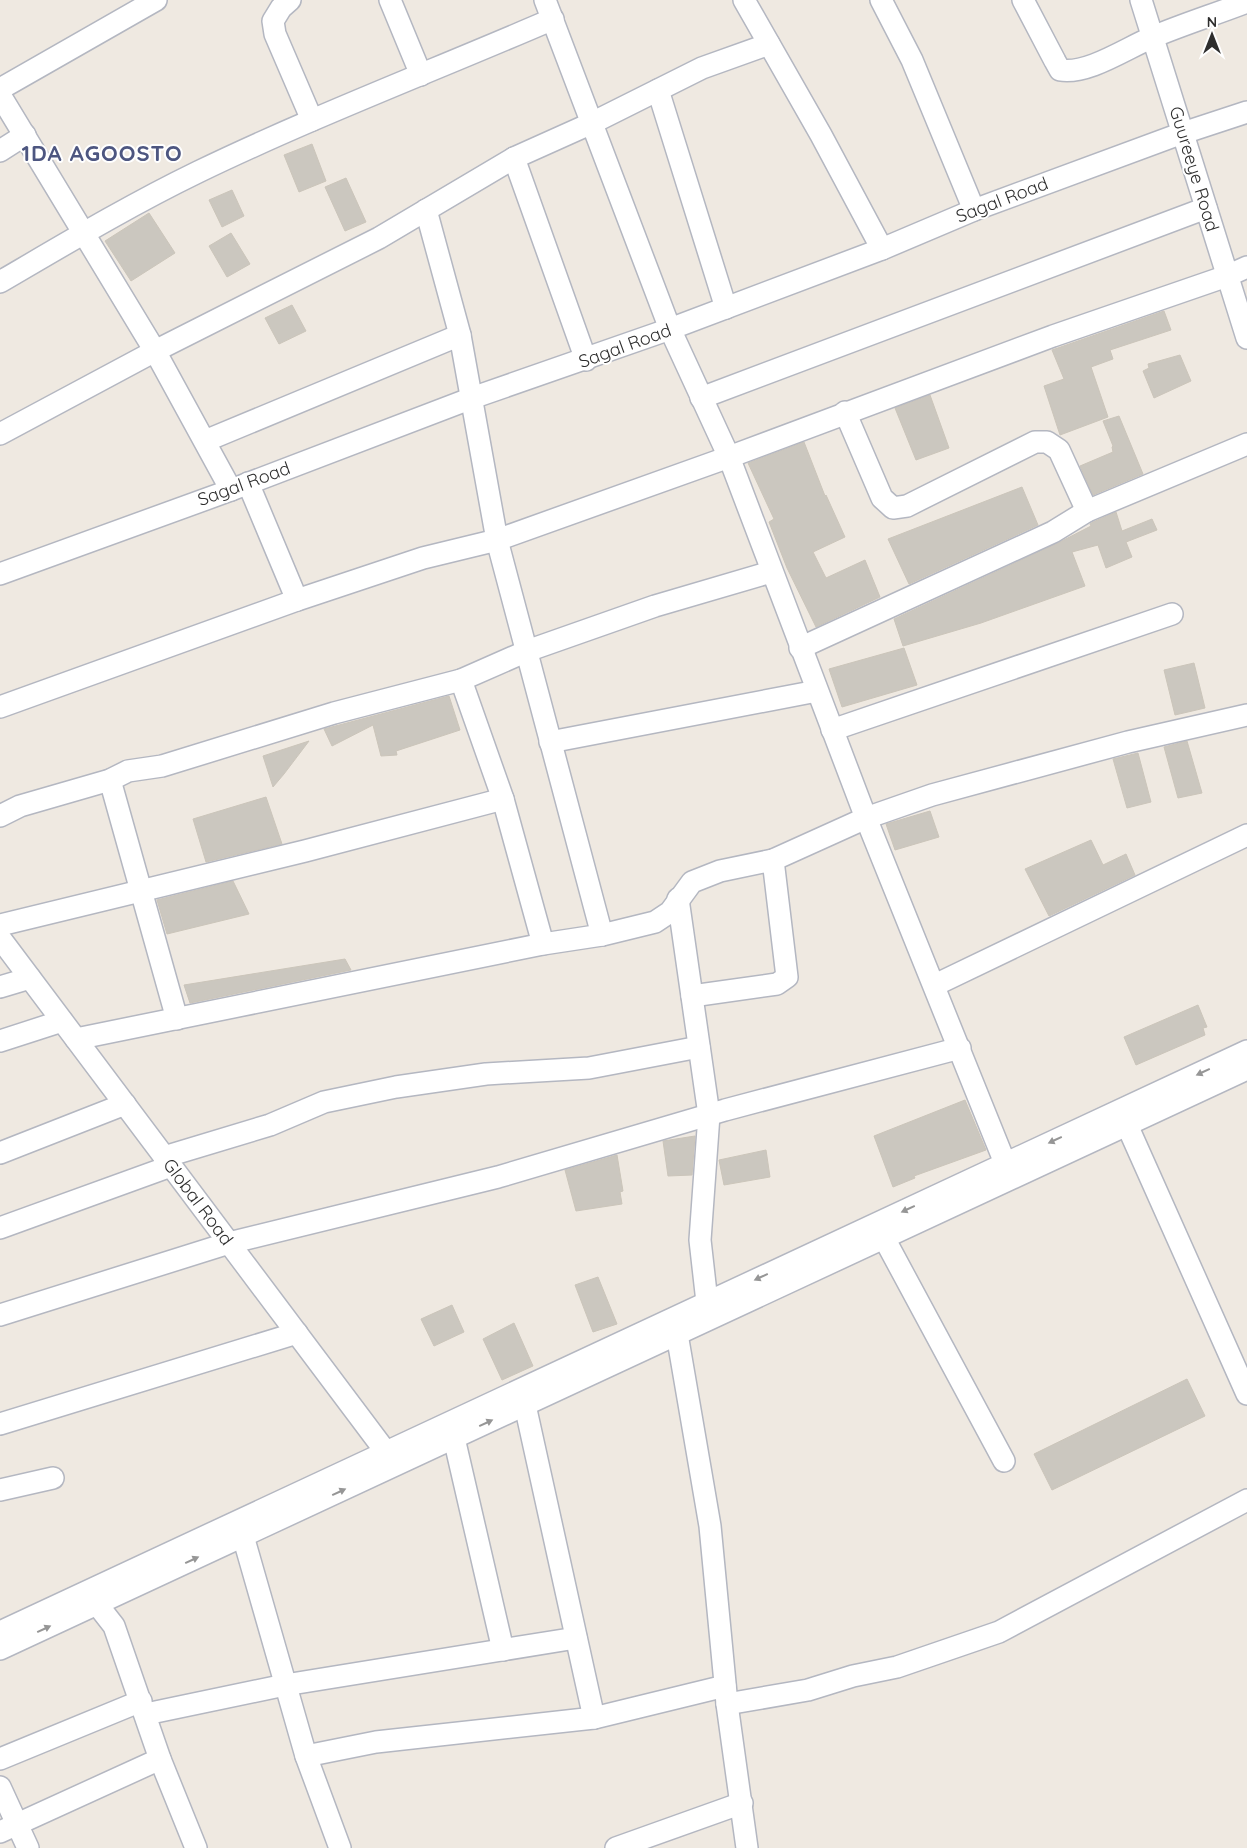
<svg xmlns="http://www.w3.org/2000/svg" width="1247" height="1848" font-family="Quicksand,sans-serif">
  <rect width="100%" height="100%" fill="#efe9e1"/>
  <g fill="#cbc7bf" stroke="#cbc5ba">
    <path d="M312,144L326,181L299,192L284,155Z"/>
    <path d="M346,178L366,222L345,231L325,187Z"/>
    <path d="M232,190L244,216L222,227L209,200Z"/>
    <path d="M149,213L175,253L131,281L105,241Z"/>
    <path d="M231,233L250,264L227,277L209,246Z"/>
    <path d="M292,305L306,331L279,344L265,318Z"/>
    <path d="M1164,311L1171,330L1110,350L1113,359L1091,367L1108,417L1060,435L1044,386L1064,379L1052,350Z"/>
    <path d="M1180,355L1191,381L1154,398L1143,371L1149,368L1148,364Z"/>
    <path d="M930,395L949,448L916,460L895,408Z"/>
    <path d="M1119,416L1143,474L1093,495L1080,466L1113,452L1112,447L1113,446L1103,421Z"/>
    <path d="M804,442L825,496L826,495L845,537L813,552L826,578L865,560L880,597L816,627L787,568L769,522L774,519L748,463Z"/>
    <path d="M1022,487L1038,525L909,584L888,539Z"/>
    <path d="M1116,512L1122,531L1152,519L1157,530L1126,542L1132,557L1106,568L1098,545L1072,552L1085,586L981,623L903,646L894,619L1058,543L1091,526L1090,524L1093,522Z"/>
    <path d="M904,648L917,685L842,707L829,669Z"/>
    <path d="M1194,663L1205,708L1175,715L1164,670Z"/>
    <path d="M449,696L460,730L396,751L397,755L381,756L373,725L332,746L324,729Z"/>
    <path d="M309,741L284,774L273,787L263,756Z"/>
    <path d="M1187,741L1202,793L1178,798L1164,747Z"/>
    <path d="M1138,753L1151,802L1127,808L1113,759Z"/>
    <path d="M266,797L282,844L206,862L193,819Z"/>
    <path d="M930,811L939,837L895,850L886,824Z"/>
    <path d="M1091,840L1103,865L1126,854L1135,875L1049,916L1025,869Z"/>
    <path d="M233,881L249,914L167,934L157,900Z"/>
    <path d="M345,959L351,970L190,1003L184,985Z"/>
    <path d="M1198,1005L1207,1027L1203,1028L1205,1035L1136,1065L1124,1037Z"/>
    <path d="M965,1100L986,1150L914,1176L915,1178L893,1187L874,1136Z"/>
    <path d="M695,1136L692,1175L668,1176L663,1141Z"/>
    <path d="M766,1150L770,1177L724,1185L719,1160Z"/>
    <path d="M617,1155L623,1191L620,1192L622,1204L576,1211L565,1170Z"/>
    <path d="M598,1277L617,1324L593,1332L575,1285Z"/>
    <path d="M452,1305L464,1332L434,1346L421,1319Z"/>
    <path d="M514,1323L533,1366L502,1380L483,1339Z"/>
    <path d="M1187,1379L1205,1416L1052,1490L1034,1454Z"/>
  </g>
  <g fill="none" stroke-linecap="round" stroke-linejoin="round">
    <defs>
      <g id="minor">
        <path d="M290,0L281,8L273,21L275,34L312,120"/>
        <path d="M390,0L421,75"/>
        <path d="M545,0L670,329L729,457L866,818L1005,1163L1007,1178"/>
        <path d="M744,0L821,135L882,249"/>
        <path d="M881,0L912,60L974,210"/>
        <path d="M1023,0L1055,61L1060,70C1088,75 1128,47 1153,37C1184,24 1216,14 1247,2"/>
        <path d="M1141,0L1247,338"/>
        <path d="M0,89L156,0"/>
        <path d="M658,90L726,308"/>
        <path d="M0,95L155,351L231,490"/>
        <path d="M0,151L25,135"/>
        <path d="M514,158L586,360"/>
        <path d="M426,210L460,335L497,540L602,935"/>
        <path d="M0,282C65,244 130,205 198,172C314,116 435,70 553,19"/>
        <path d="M701,398L1206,208"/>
        <path d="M845,412L882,498L893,508L907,506L1035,442H1047L1059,450L1087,511"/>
        <path d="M0,434L155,351L379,238L514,158L592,123L702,68L769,44"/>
        <path d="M205,441L460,335"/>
        <path d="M248,483L297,600"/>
        <path d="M0,574L231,490L472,398L670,329L882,249L974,210L1177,135L1247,112"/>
        <path d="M800,648L1053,532L1087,511L1247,444"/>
        <path d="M461,680L503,799L543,944"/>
        <path d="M0,707L297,600L423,558L497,540L729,457L1053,336L1227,276L1247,267"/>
        <path d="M832,730L1172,614"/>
        <path d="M550,742L817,691"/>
        <path d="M110,780L177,1019"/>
        <path d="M0,816L20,806L110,780L128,771L162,766L334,713L461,680L527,651L655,606L771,572"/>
        <path d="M678,899L709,1115L700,1240L707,1302"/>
        <path d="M0,925L305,851L503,799"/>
        <path d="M0,938L395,1464"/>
        <path d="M935,985L1247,835"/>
        <path d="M0,987L30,978"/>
        <path d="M692,996L777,984L787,977L773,860"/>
        <path d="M76,1039L543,944L602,935L655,922L670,912L692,882L720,871L773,860L866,818L932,795L1128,742L1247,715"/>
        <path d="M0,1041L62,1021"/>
        <path d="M1127,1125L1247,1394"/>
        <path d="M0,1153L125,1104"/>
        <path d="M164,1157L270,1125L324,1102L396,1087L486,1074L589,1068L699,1047"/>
        <path d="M0,1228L171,1166"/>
        <path d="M884,1238L1004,1461"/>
        <path d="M0,1315L229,1243L498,1177L725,1110L960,1048"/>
        <path d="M677,1334L710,1526L727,1704L747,1848"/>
        <path d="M525,1405L594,1718"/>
        <path d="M0,1424L297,1333"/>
        <path d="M454,1438L503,1650"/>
        <path d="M0,1490L53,1478"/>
        <path d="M243,1536L306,1756L340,1848"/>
        <path d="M89,1594L114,1626L160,1759L196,1848"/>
        <path d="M0,1632L1247,1051"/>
        <path d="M0,1649L1247,1069"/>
        <path d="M727,1704L808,1690L853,1676L897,1667L999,1632L1247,1500"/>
        <path d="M146,1714L285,1685L576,1638"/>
        <path d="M306,1756L376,1742L594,1718L725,1686"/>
        <path d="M0,1759L141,1701"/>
        <path d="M0,1787L28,1848"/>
        <path d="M0,1832L160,1759"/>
        <path d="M616,1848L742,1803"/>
      </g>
    </defs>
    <use href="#minor" stroke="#b4b7c1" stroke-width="24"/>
    <use href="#minor" stroke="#fff" stroke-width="21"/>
  </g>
  <defs><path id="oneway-solid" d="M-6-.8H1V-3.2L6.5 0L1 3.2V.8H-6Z" transform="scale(1.25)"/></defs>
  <g fill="#969696">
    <use href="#oneway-solid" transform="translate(1203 1072) rotate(155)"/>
    <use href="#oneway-solid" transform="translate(1055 1140) rotate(155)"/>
    <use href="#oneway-solid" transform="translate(908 1209) rotate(155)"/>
    <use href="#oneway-solid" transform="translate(761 1277) rotate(155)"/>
    <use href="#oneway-solid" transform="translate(486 1423) rotate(-25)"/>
    <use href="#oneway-solid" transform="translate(339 1492) rotate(-25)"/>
    <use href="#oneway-solid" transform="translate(192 1560) rotate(-25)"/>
    <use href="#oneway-solid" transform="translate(44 1629) rotate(-25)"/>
  </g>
  <g text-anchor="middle" stroke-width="4" stroke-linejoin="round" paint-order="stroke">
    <g font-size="18" fill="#2e2e2e" stroke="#fff">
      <text transform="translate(1194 169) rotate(73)" y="6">Guureeye Road</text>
      <text transform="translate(1002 200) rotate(-21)" y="6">Sagal Road</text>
      <text transform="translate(625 346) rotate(-20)" y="6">Sagal Road</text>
      <text transform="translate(244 484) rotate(-20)" y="6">Sagal Road</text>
      <text transform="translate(198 1202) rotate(53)" y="6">Global Road</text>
    </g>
    <g font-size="22" font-weight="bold" letter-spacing="1" fill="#4d5680" stroke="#fff">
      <text x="102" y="161">1DA AGOOSTO</text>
    </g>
  </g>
  <g transform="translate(1212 35)" stroke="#ffffff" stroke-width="4" paint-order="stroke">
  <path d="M0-4L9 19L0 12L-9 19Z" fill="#2e2e2e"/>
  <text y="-8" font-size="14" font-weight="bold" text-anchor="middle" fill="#2e2e2e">N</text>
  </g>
</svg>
